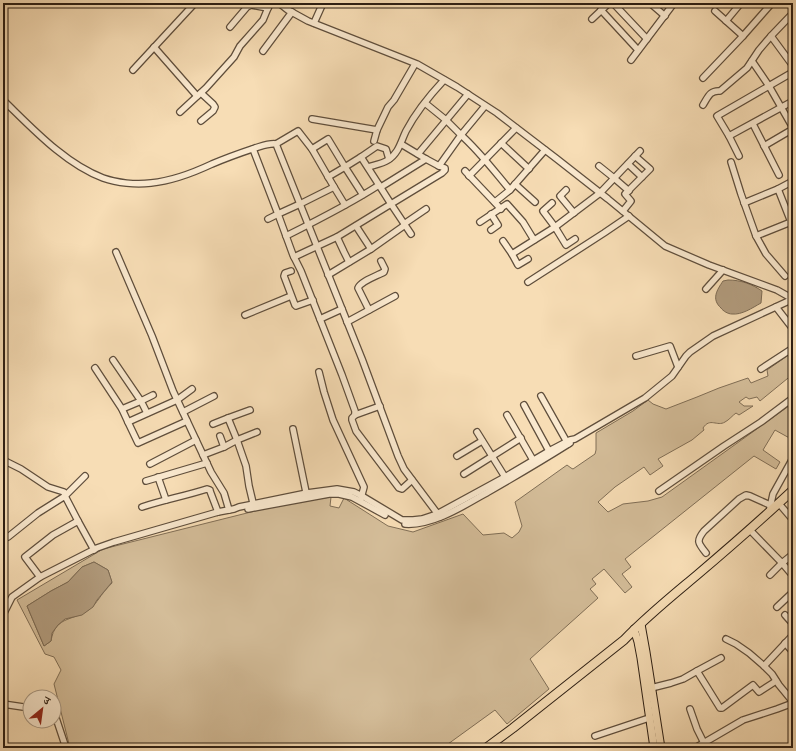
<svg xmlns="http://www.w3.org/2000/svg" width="796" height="751" font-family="'IM FELL Double Pica','Noto Serif Devanagari',serif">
  <rect width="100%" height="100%" fill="#f7ddb5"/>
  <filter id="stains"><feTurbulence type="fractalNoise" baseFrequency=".005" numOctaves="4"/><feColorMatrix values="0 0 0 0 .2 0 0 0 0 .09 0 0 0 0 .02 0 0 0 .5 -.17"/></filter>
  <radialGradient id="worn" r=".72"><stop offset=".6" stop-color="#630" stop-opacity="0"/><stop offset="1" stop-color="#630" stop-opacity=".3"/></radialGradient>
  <path fill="#d4bd99" stroke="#806e56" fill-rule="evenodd" d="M790,354L793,358V374L760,401L757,397L749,399L746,397L739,402L744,406H753L739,415L736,413C733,415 729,420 725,422C717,427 710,417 703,428L704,430L692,440L658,459L663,466L650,475L644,467L615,487L598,502L608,512L623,504L648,501L662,497L793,403V440L775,430L763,450L780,462L776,469L754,456L625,559L631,567L622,574L632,587L625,593L604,569L592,579L596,584L590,589L598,598L530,659L549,689L507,724L495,710L448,744L450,748H70L54,684L61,670L54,657L45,654L17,600L103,549L283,504L331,497L330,506L339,508L344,498L388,526L413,532L463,514L483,535L504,533L512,538L519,532L522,526L515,502L567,465L571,468L573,469L595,454L596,450V433L633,411L648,400L653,404L666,409L697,397L719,388L745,379L748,378L751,383L768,376L767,370ZM94,562L108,570L112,583C107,588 102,594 98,600C96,602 95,605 92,607C76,622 55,614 51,641L44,646L27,606L51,591L68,582L82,567Z"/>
  <g fill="#b29c7e" stroke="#7c6a53">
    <path d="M728,280C741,280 752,284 762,291L761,303C752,308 742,315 732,314C728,314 723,311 721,308C711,299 717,290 723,281Z"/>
    <path d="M94,562L108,570L112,582L97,600L93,607L82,615L65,619L58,625L52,633L51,641L44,646L27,606L51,591L68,582L82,567Z"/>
  </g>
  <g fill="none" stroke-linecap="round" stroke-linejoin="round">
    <defs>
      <g id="minor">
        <path d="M279,3L288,10L308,21L417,64L457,87L497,113L557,159L608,199L665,246L709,265L777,290L793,299"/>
        <path d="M613,3L647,39"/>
        <path d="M650,3L665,16"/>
        <path d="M601,10L638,50"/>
        <path d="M715,11L743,36"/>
        <path d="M592,19L609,3"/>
        <path d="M726,21L741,3"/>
        <path d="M314,23L323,3"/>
        <path d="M230,27L247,7L251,5L257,6L268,8L271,3"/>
        <path d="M771,36L793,13"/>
        <path d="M154,47L197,96"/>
        <path d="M263,51L292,12"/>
        <path d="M631,60L674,3"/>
        <path d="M752,61L769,86L793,128"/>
        <path d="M133,70L195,3"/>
        <path d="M703,78L743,36L772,3"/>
        <path d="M201,93L213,104L215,107L213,111L201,121"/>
        <path d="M3,100C31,127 65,164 103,178C117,183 136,185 151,183C171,181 195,172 212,164C226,158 240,153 255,148C262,146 269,143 276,144L362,359L398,456L404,469L440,517"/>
        <path d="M425,103L446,120L461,135L485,106"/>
        <path d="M703,105C708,97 710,90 720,91L747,68L759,50L771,36L793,66"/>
        <path d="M180,112L206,88L234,57L240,46L263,20L268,8"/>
        <path d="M312,119L377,130"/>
        <path d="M753,124L779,175"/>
        <path d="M729,136L717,116L793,72"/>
        <path d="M374,141L377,130L388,107L394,100L415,64"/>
        <path d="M501,143L529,169"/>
        <path d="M276,144L298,131L312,149L334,187L300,204L278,214L293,255L301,271L342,375L355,411V415L352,418V420L356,431L399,488L402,489L412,480"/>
        <path d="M764,146L793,129"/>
        <path d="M253,149L278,214L268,219"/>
        <path d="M312,149L328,139L345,167L328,177"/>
        <path d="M418,154L468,94"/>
        <path d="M739,156L729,136L793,101"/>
        <path d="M361,157L377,146L386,149L389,159"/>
        <path d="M426,159L439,166"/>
        <path d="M731,162L741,194L756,236"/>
        <path d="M628,164L642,177"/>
        <path d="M599,166L614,178L629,191"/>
        <path d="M368,167C374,165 382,164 388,160C399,153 401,141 406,131C416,112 430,95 444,80"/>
        <path d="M465,171L501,209"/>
        <path d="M469,176L516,128"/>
        <path d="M515,184L535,202"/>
        <path d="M334,187L345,205"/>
        <path d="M381,187L426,159L401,144"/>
        <path d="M778,189L793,181"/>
        <path d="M510,190L545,150"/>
        <path d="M566,190L560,196L574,213"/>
        <path d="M552,203L543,211L555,227L566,245L575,239"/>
        <path d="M744,203L778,189L791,222L793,221"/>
        <path d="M623,211L631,201L625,194L650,169L635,156"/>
        <path d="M480,222L507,204L523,222L534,240"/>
        <path d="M404,224L426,209"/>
        <path d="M356,226L371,249"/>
        <path d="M491,230L498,225L491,214"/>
        <path d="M411,234L391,204L442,173L445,170V168L439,166L461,135C480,152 494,171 510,190L495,202"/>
        <path d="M286,236C318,220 350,204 379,185L361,157L345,167L363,195"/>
        <path d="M337,237L344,252L349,262"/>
        <path d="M503,241L512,254"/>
        <path d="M116,252L152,336L173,391L211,472L224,493L229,510"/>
        <path d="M294,257L337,237L391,204L379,185"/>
        <path d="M528,259L518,265L512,254L555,227L600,193L640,151"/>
        <path d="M291,271L285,273L284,276L295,305L296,306L313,300"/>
        <path d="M328,275L371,249L405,225"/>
        <path d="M785,276L766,254L756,236L791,222"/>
        <path d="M528,282L604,233L629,216"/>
        <path d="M792,284L793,296"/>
        <path d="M706,289L723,270"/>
        <path d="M776,307L793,329"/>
        <path d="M369,310L358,288C361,281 377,276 384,272L385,269L381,261"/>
        <path d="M245,315L291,296"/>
        <path d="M320,319L342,309"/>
        <path d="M347,322L395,296"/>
        <path d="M636,356L670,346L678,367"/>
        <path d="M113,360L141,401L122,409"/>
        <path d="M95,368L122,409L128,422L177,400L192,389"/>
        <path d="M761,369L793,348"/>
        <path d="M319,372L324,392L333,420L364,487L361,498"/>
        <path d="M541,396L568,444"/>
        <path d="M524,405L549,451"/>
        <path d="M183,412L214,396"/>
        <path d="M147,413L141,401L153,395"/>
        <path d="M355,415L380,406"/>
        <path d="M507,415L533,460"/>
        <path d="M228,418L250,410"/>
        <path d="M128,422L138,443L187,421"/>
        <path d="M213,424L228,418L237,440L257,432"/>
        <path d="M293,429L307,497"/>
        <path d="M477,432L505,477"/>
        <path d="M224,447L237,440L246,466L249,486L254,507"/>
        <path d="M203,455L224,447L220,436"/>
        <path d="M457,456L482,441"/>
        <path d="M3,460L21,469L48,487L64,492L65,496L85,476"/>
        <path d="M150,464L196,440"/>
        <path d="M464,474L521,438"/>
        <path d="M158,477L166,500"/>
        <path d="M146,481L207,463"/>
        <path d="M659,491L724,446L761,422L793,398"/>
        <path d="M781,506L793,520"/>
        <path d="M142,507C163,500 185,496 207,489L210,490V491L218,512"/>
        <path d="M770,508L773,494L793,458"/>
        <path d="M248,509L329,494H339L352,497L385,515"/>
        <path d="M405,524C433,526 465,505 488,492C516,476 543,460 570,443"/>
        <path d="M749,529L782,563L793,554"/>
        <path d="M8,537L38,513L65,496L78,521"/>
        <path d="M706,553C698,543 696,541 704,531L739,499L746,495L750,496L770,505"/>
        <path d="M770,575L782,563L793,576"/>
        <path d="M40,577L25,557L53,535L78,521L94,550"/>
        <path d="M777,607L793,592"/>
        <path d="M3,615L12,597L40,577L97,548L114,542L218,512L234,509L239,507L307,493L337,489L354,492L362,496L402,520H413L422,519L437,514L505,477L549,451L570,440L575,439L645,398L672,376L686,356L690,352L713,336L793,299"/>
        <path d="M785,615L793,624"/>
        <path d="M726,639L736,644L749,653L764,666L772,674L779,685L793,702"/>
        <path d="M785,643L793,652"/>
        <path d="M721,658L697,671L720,708H722L753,685L759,692L776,681"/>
        <path d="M764,666L793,635"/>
        <path d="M651,688L671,683L683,679L697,671"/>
        <path d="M3,704L30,708"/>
        <path d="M690,709L697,729L704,743"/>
        <path d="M54,712L66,748"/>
        <path d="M595,736L649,718"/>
        <path d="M695,748L743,720L777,709L793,703"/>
      </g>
      <g id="major">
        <path d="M641,624L646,652L661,748"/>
        <path d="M634,629L638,642L641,658L654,748"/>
      </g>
      <path id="highway" d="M486,748L513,728L624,640C647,616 672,596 697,575C730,547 762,519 793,490"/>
    </defs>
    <use href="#minor" stroke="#5f4e3c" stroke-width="8"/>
    <use href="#major" stroke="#2c1e13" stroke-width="9"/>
    <use href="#highway" stroke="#2c1e13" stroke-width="10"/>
    <use href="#minor" stroke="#fae9cf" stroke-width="5.5"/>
    <use href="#major" stroke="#f7ddb5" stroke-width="7"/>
    <use href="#highway" stroke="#f7ddb5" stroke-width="8"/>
  </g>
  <rect width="796" height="751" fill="none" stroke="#f7ddb5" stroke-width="16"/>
  <rect x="4" y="4" width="788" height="743" fill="none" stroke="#2c1e13" stroke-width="2"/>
  <rect x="8" y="8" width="780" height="735" fill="none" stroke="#2c1e13"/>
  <g transform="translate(42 709) rotate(29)"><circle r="19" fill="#fae9cf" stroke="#a89884"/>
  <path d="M0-3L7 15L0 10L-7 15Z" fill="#8f2418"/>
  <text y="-6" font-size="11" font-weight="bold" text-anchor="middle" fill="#2c1e13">उ</text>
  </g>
  <rect width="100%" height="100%" filter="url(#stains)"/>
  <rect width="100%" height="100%" fill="url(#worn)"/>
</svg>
